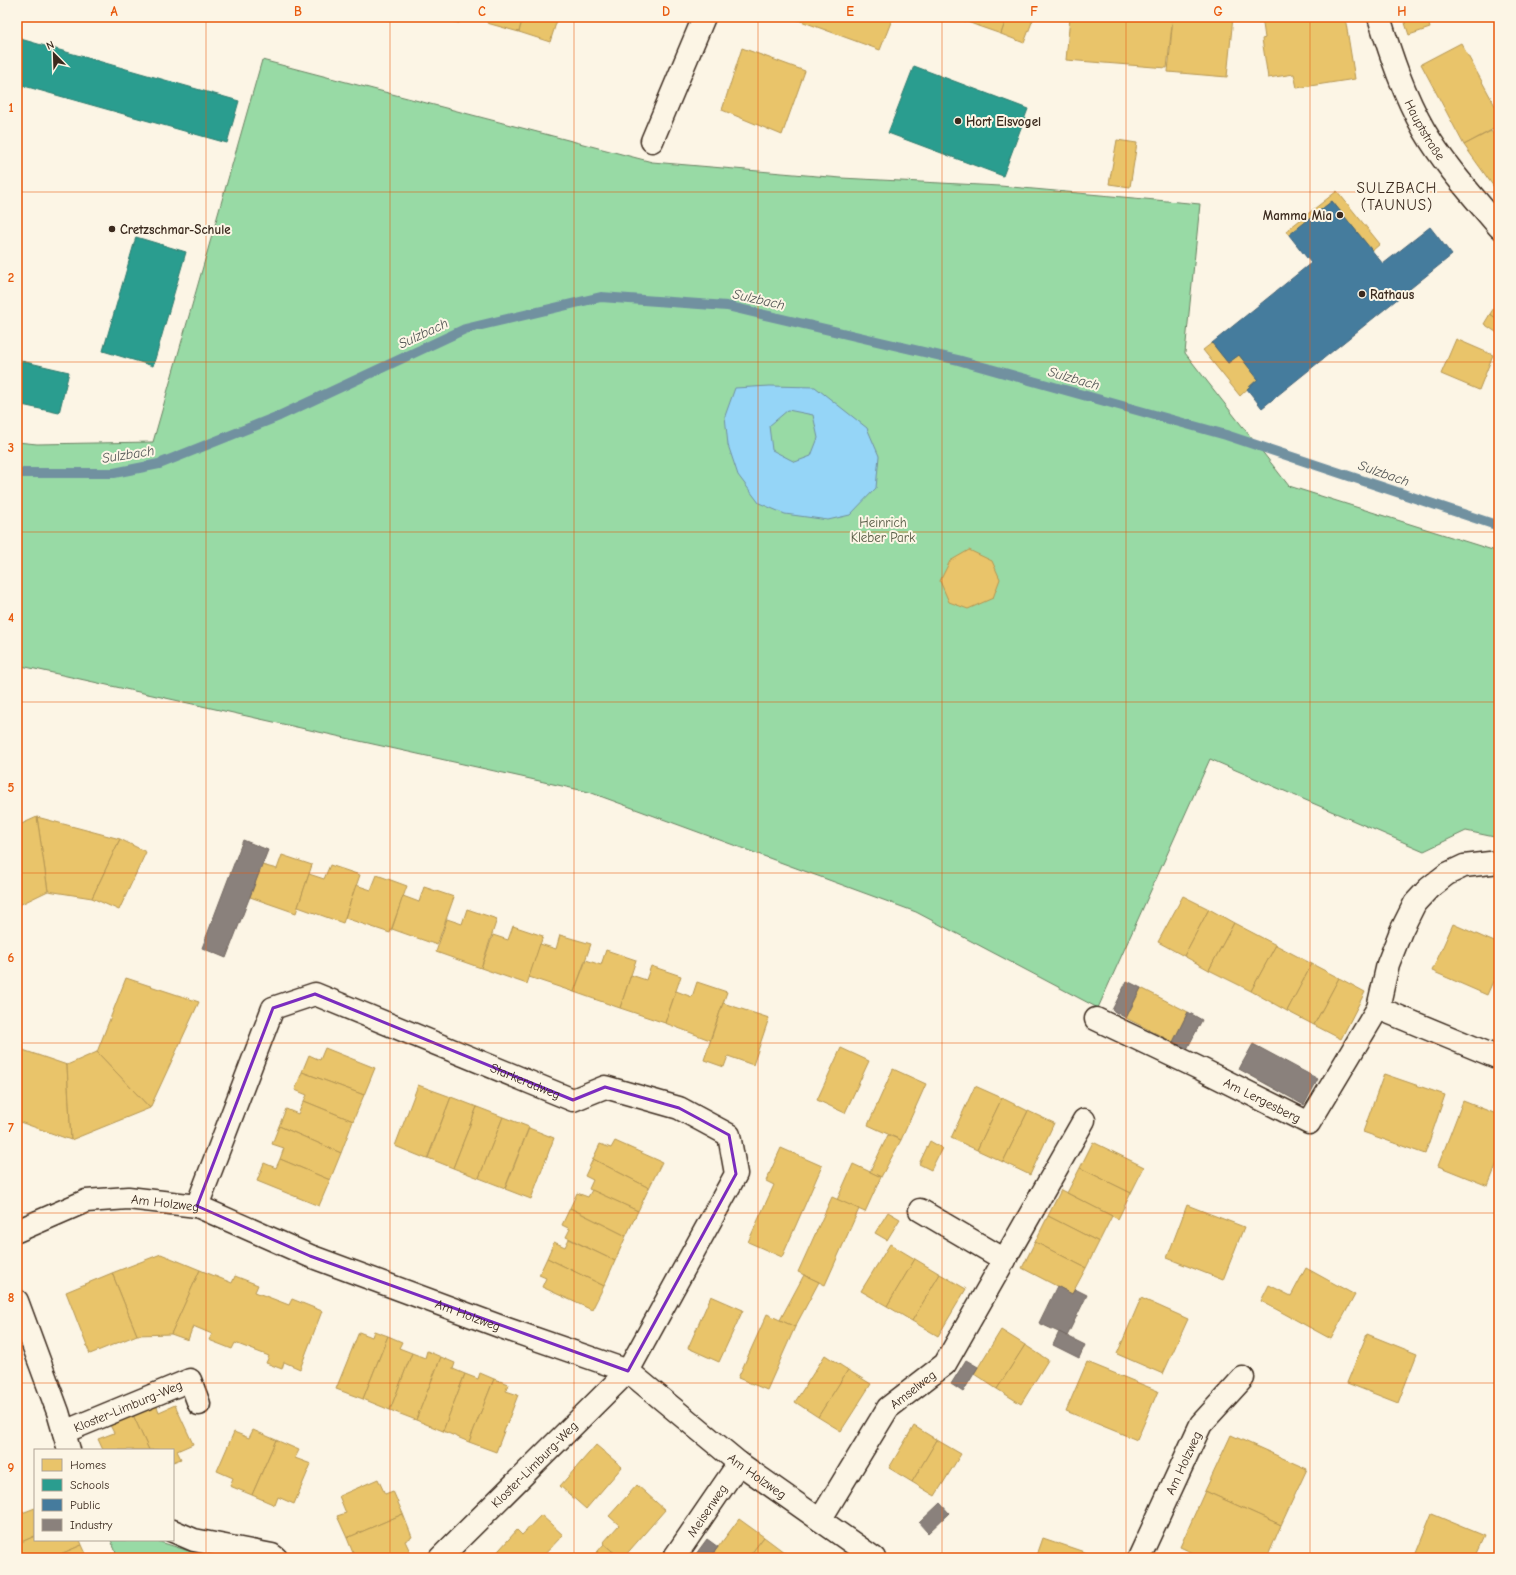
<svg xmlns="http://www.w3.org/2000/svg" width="1516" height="1575" font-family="'Comic Neue',sans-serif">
  <rect width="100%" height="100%" fill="#fcf5e5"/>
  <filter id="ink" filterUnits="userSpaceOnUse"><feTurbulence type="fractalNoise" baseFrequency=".025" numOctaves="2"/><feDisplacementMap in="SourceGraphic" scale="8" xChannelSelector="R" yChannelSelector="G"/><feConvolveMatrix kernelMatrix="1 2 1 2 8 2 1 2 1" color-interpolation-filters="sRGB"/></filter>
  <g filter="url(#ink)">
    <g fill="#98daa5" stroke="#6a8262">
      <path d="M262,60L652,162L841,178L1000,186L1200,204L1185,353L1289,486L1499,552V838L1466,831L1424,851L1210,759L1098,1008L916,912L589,792L17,665V442L37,444L153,442Z"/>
      <path d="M111,1540H154L211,1558H118Z"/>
    </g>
    <path fill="#95d5f7" stroke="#7191a0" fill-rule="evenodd" d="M770,386L815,387L867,428L879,456L876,488L850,515L828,520L785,514L759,503L738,475L728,445L725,416L735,388ZM788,410L813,415L818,438L811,456L795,462L772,450L769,426Z"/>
    <g fill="#e9c46a" stroke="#b59653">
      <path d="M439,17H461L459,23Z"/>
      <path d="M489,17H523L519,32L487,23Z"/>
      <path d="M523,17H558L550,42L519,32Z"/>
      <path d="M790,17H893L880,50Z"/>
      <path d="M955,17H981L978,26Z"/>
      <path d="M981,17H1007L1001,34L978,26Z"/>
      <path d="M1007,17H1034L1024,43L1001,34Z"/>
      <path d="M1070,17H1173L1167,68L1066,60Z"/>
      <path d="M1173,17H1233L1227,77L1168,72Z"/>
      <path d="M1262,17H1345L1355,79L1297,88L1294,74L1268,78L1262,39L1265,38Z"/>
      <path d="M1403,17H1427L1430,28L1409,35Z"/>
      <path d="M1461,43L1499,113V126L1464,145L1421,64Z"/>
      <path d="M742,48L805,71L782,135L722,110Z"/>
      <path d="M1491,131L1499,142V194L1464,145Z"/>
      <path d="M1117,140L1137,143L1130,187L1109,184Z"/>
      <path d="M1337,191L1380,244L1372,251L1332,201L1289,235L1286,231Z"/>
      <path d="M1499,300V320L1490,314Z"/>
      <path d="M1490,314L1499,320V334L1484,324Z"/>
      <path d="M1456,339L1493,355L1479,390L1441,374Z"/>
      <path d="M1212,343L1228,363L1239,355L1258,379L1240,396L1203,350Z"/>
      <path d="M969,550L992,561L1000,579L993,598L968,609L949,602L940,581L950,561Z"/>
      <path d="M37,817L120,839L92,898L48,891Z"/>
      <path d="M37,817L48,891L17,906V826Z"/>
      <path d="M120,839L146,852L119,910L92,898Z"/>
      <path d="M282,855L312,865L296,913L250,897L262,865L277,869Z"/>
      <path d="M330,865L360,875L343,923L298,907L309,874L324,879Z"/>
      <path d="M377,875L407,886L390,933L345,918L356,885L371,890Z"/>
      <path d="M424,887L454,897L437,945L392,929L403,896L419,902Z"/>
      <path d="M1183,896L1209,909L1184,956L1158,942Z"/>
      <path d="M467,909L497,919L481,968L436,952L447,919L462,924Z"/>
      <path d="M1209,909L1234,923L1209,970L1184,956Z"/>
      <path d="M1234,923L1276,945L1251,991L1209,970Z"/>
      <path d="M1453,924L1499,944V968L1487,995L1432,971Z"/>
      <path d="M513,926L543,936L527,984L481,968L493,935L508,940Z"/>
      <path d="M560,935L591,944L574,992L529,977L540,944L556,949Z"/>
      <path d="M1276,945L1312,964L1287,1011L1251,991Z"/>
      <path d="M606,950L636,960L620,1008L574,992L586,960L601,965Z"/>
      <path d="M1312,964L1339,978L1314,1025L1287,1011Z"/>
      <path d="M651,966L681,976L665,1023L620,1008L631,975L646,980Z"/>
      <path d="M126,978L199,1002L150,1108L97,1052Z"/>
      <path d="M1339,978L1365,992L1341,1039L1314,1025Z"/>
      <path d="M697,982L727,992L710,1040L665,1023L676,991L692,997Z"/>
      <path d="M1141,988L1188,1012L1173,1042L1126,1018Z"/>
      <path d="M723,1003L769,1018L753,1065L728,1056L724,1067L704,1060Z"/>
      <path d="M17,1048L67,1065L71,1140L17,1121Z"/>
      <path d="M325,1048L375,1068L364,1095L302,1072L309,1055L320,1060Z"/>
      <path d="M841,1048L869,1061L845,1113L817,1100Z"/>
      <path d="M97,1052L150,1108L71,1140L67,1065Z"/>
      <path d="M893,1069L926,1084L901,1140L868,1125Z"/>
      <path d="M302,1072L364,1095L353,1121L304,1101L307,1095L295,1090Z"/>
      <path d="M1384,1074L1445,1095L1425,1154L1363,1132Z"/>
      <path d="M418,1085L451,1097L427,1159L395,1146Z"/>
      <path d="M975,1086L1002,1098L977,1150L951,1138Z"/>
      <path d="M451,1097L477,1107L453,1168L428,1158Z"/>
      <path d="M1002,1098L1028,1111L1003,1162L977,1150Z"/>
      <path d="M304,1101L353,1121L341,1153L279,1126L286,1109L298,1114Z"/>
      <path d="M1463,1101L1499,1115V1158L1488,1186L1438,1166Z"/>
      <path d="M477,1107L503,1117L479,1178L453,1168Z"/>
      <path d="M1028,1111L1054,1123L1030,1175L1003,1162Z"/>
      <path d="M503,1117L529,1127L505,1188L479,1178Z"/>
      <path d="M279,1126L341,1153L330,1180L280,1159L284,1148L272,1144Z"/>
      <path d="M529,1128L554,1138L531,1199L505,1189Z"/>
      <path d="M888,1135L901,1140L881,1177L870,1172Z"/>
      <path d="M615,1141L662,1162L649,1188L593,1159L600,1144L611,1148Z"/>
      <path d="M930,1141L942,1148L931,1170L919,1164Z"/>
      <path d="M1093,1142L1144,1167L1131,1193L1080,1168Z"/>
      <path d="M781,1148L822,1166L782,1257L748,1242L774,1185L766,1181Z"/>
      <path d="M280,1159L330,1180L319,1206L257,1181L264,1163L276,1168Z"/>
      <path d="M593,1159L649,1188L638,1211L589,1189L593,1180L585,1176Z"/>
      <path d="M853,1164L881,1177L865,1212L837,1200Z"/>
      <path d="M1080,1168L1131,1193L1118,1219L1067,1193Z"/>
      <path d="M592,1190L638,1211L626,1236L570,1208L577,1193L588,1197Z"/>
      <path d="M1061,1190L1112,1216L1099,1242L1048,1216Z"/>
      <path d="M832,1197L859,1209L825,1285L798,1272Z"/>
      <path d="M1187,1205L1244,1227L1223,1280L1167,1258Z"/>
      <path d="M570,1208L626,1236L615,1261L566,1237L570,1229L562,1225Z"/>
      <path d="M888,1212L900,1219L887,1240L875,1233Z"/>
      <path d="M1048,1216L1099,1242L1086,1268L1035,1242Z"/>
      <path d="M569,1239L615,1261L604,1286L547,1258L554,1242L565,1247Z"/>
      <path d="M1035,1242L1086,1268L1072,1294L1022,1268Z"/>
      <path d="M890,1244L915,1259L887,1306L861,1291Z"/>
      <path d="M161,1254L200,1270L171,1334L137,1335L112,1273Z"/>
      <path d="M547,1258L604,1286L592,1310L542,1287L546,1278L539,1275Z"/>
      <path d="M915,1259L940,1274L912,1321L887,1306Z"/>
      <path d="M1306,1268L1355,1295L1331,1339L1261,1301L1269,1285L1291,1296Z"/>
      <path d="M200,1270L232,1283L235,1276L258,1285L255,1292L289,1305L292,1299L322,1311L300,1369L284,1362L282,1369L266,1363L269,1356L235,1343L232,1349L209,1340L212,1334L193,1326L188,1340L171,1334Z"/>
      <path d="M112,1273L137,1335L90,1354L66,1292Z"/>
      <path d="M940,1274L966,1289L938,1336L912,1321Z"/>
      <path d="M804,1275L819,1282L795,1327L780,1320Z"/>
      <path d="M711,1296L743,1310L719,1362L688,1348Z"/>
      <path d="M1141,1298L1188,1319L1163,1374L1117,1354Z"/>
      <path d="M767,1314L795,1327L767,1390L738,1378Z"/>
      <path d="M1001,1330L1025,1345L997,1389L974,1374Z"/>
      <path d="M374,1331L388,1336L363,1399L336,1389L359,1332L372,1337Z"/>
      <path d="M1367,1334L1417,1354L1398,1403L1347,1383Z"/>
      <path d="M388,1336L402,1342L399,1348L412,1353L390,1410L363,1399Z"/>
      <path d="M1025,1345L1048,1360L1021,1404L997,1389Z"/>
      <path d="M427,1351L441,1357L416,1420L390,1410L412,1353L425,1358Z"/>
      <path d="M825,1355L848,1370L818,1417L795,1402Z"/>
      <path d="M441,1357L455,1363L453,1369L465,1374L443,1431L416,1420Z"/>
      <path d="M1087,1362L1158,1391L1137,1440L1066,1411Z"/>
      <path d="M848,1370L871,1384L841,1431L818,1417Z"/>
      <path d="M480,1373L494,1379L469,1442L443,1431L465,1374L478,1379Z"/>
      <path d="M494,1379L508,1384L506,1391L518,1395L496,1452L469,1442Z"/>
      <path d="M156,1404L159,1412L175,1405L193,1444L177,1451L181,1459L173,1462V1450H149L133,1415Z"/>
      <path d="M133,1415L149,1450H103L98,1439L114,1433L110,1425Z"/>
      <path d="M914,1426L937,1440L912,1482L889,1468Z"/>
      <path d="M253,1430L276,1440L252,1495L230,1486L233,1478L217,1471L234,1432L249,1438Z"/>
      <path d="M1231,1435L1307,1469L1281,1525L1205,1491Z"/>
      <path d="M276,1440L299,1450L295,1458L311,1464L294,1504L278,1497L275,1505L252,1495Z"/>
      <path d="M937,1440L961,1454L935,1496L912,1482Z"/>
      <path d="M596,1445L622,1467L586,1509L560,1486Z"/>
      <path d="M378,1479L385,1494L393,1491L403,1514L347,1538L337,1516L346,1513L339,1496Z"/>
      <path d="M637,1485L665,1510L623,1558H620L603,1543L619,1525L609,1516Z"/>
      <path d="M1205,1491L1281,1525L1267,1558H1204L1180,1547Z"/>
      <path d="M35,1508V1536L17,1544V1515Z"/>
      <path d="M403,1514L412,1537L405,1541L412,1556L407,1558H355L347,1538Z"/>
      <path d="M1432,1514L1485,1536L1475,1558H1414Z"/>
      <path d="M541,1515L563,1535L541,1558H492L517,1530L522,1535Z"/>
      <path d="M739,1519L764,1537L748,1558H710Z"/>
      <path d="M35,1536V1540H80L82,1545L51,1558H17V1544Z"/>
      <path d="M764,1537L788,1555L786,1558H748Z"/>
      <path d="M1043,1538L1099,1557V1558H1036Z"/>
      <path d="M604,1544L620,1558H592Z"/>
      <path d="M82,1545L88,1558H51Z"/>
    </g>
    <g fill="#2a9d8f" stroke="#2f7a6d">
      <path d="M17,38L239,101L227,143L17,84Z"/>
      <path d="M914,66L1028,109L1003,176L888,133Z"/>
      <path d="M136,237L186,252L153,366L103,351Z"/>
      <path d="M17,360L69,372L59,413L17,404Z"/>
    </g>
    <path fill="#457b9d" stroke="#426377" d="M1332,201L1383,264L1430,227L1452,255L1262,408L1247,389L1258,379L1239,355L1228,363L1212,343L1311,263L1289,235Z"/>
    <g fill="#8a817c" stroke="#726760">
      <path d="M243,840L268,850L226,958L202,948Z"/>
      <path d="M1127,981L1141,988L1126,1018L1112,1010Z"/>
      <path d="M1188,1012L1202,1020L1187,1049L1173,1042Z"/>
      <path d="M1253,1044L1318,1079L1304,1105L1239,1069Z"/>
      <path d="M1057,1286L1072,1294L1075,1289L1087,1295L1067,1336L1039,1323Z"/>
      <path d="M1059,1332L1085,1345L1079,1358L1053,1345Z"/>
      <path d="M966,1360L978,1367L963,1392L951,1384Z"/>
      <path d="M940,1503L949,1513L928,1533L919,1523Z"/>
      <path d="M707,1539L718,1547L710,1558H693Z"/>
    </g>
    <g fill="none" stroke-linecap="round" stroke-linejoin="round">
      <path stroke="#7191a0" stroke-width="10" d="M17,473H114L159,464L279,416L465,329L601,297L727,306L958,360L1226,435L1499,526"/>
      <defs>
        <g id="minor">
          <path id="s1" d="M1379,17C1391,56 1404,95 1424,130C1445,166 1473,196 1499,227"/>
          <path d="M652,141L704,17"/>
          <path d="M1378,1008L1499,1058"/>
          <path id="s2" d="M1096,1019L1203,1070L1309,1123L1378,1008L1388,964L1401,931L1415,903L1429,888L1447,874L1464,866L1499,862"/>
          <path id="s3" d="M197,1206L273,1008L315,994L573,1100L605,1087L679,1108L729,1135L736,1174L628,1371L440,1558"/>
          <path d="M920,1210L1005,1260"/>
          <path id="s4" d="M17,1231L86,1201L128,1198L197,1206L310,1256L507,1329L628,1371L739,1463L874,1558"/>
          <path d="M17,1301L58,1412L69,1450"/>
          <path id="s5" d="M64,1432L190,1380L199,1404"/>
          <path id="s6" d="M820,1520L888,1408L945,1364L1084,1120"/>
          <path d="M173,1531L194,1540L272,1555L276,1558"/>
          <path id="s7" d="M674,1558L739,1463"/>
          <path id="s8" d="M1139,1558L1201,1424L1243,1378"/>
        </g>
      </defs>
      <use href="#minor" stroke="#3b2a1e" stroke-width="25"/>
      <use href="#minor" stroke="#fcf5e5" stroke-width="22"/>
    </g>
  </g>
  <path fill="none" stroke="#7b2cbf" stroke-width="3" stroke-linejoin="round" d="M315,994L573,1100L605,1087L679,1108L729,1135L736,1174L628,1371L310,1256L197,1206L273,1008Z"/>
  <path fill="none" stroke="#e8590c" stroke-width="1" stroke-opacity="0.55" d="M206,17V1558M390,17V1558M574,17V1558M758,17V1558M942,17V1558M1126,17V1558M1310,17V1558M17,192H1499M17,362H1499M17,532H1499M17,702H1499M17,873H1499M17,1043H1499M17,1213H1499M17,1383H1499"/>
  <g fill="#3b2a1e" stroke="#fcf5e5" stroke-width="1.5">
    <circle cx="958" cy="121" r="4"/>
    <circle cx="1340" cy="215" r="4"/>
    <circle cx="112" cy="229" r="4"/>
    <circle cx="1362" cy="294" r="4"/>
  </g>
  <g text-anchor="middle" stroke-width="4" stroke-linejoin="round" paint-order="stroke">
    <g font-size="13" font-weight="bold" fill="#3b2a1e" stroke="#fcf5e5" text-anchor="start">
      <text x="966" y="126">Hort Eisvogel</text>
      <text x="1332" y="220" text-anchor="end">Mamma Mia</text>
      <text x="120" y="234">Cretzschmar-Schule</text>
      <text x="1370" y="299">Rathaus</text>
    </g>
    <g font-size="13" fill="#3b2a1e" stroke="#fcf5e5">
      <text dy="5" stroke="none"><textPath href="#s1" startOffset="122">Hauptstraße</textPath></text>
      <text dy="5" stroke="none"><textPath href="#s3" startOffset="484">Starkeradweg</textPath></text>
      <text dy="5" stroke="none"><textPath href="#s2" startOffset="185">Am Lergesberg</textPath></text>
      <text dy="5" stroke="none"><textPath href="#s4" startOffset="155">Am Holzweg</textPath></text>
      <text dy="5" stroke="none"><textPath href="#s4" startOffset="479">Am Holzweg</textPath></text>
      <text dy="5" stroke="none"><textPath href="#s6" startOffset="162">Amselweg</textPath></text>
      <text dy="5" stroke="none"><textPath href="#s5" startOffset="69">Kloster-Limburg-Weg</textPath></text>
      <text dy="5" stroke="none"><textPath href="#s8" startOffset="105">Am Holzweg</textPath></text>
      <text transform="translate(534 1464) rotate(-45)" y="5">Kloster-Limburg-Weg</text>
      <text dy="5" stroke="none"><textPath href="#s4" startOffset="815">Am Holzweg</textPath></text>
      <text dy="5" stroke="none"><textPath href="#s7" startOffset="58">Meisenweg</textPath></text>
    </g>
    <g font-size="13" fill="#525640" stroke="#fcf5e5">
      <text x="883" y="527">Heinrich<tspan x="883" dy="15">Kleber Park</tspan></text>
    </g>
    <g font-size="14" font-style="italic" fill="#525554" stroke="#fcf5e5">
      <text transform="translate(759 299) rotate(13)" y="5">Sulzbach</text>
      <text transform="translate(423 333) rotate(-25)" y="5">Sulzbach</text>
      <text transform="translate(1074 378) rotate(16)" y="5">Sulzbach</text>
      <text transform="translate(128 454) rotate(-9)" y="5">Sulzbach</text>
      <text transform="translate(1384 473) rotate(19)" y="5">Sulzbach</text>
    </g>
    <g font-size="15" letter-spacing="1" fill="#3b2a1e" stroke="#fcf5e5">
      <text x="1397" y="193">SULZBACH<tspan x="1397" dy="17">(TAUNUS)</tspan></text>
    </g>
  </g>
  <rect width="1516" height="1575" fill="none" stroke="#fcf5e5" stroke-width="44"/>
  <rect x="34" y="1449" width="140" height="92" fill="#fcf5e5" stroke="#afa495"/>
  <rect x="42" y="1459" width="20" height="12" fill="#e9c46a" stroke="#afa495"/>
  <text x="70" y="1469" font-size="12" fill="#3b2a1e">Homes</text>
  <rect x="42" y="1479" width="20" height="12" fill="#2a9d8f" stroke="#afa495"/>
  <text x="70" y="1489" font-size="12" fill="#3b2a1e">Schools</text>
  <rect x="42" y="1499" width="20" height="12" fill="#457b9d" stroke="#afa495"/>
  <text x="70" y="1509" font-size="12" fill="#3b2a1e">Public</text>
  <rect x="42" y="1519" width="20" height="12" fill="#8a817c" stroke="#afa495"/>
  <text x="70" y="1529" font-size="12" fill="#3b2a1e">Industry</text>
  <g transform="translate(54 54) rotate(337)" stroke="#fcf5e5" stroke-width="3" paint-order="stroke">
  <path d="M0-3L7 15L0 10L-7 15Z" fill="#3b2a1e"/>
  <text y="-6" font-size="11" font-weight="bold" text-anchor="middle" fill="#3b2a1e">N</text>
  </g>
  <rect x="22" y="22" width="1472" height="1531" fill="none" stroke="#e8590c" stroke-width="1.5"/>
  <g font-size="13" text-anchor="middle" font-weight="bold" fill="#e8590c">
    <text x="114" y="16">A</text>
    <text x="298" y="16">B</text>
    <text x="482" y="16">C</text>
    <text x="666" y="16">D</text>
    <text x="850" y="16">E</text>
    <text x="1034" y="16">F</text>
    <text x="1218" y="16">G</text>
    <text x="1402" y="16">H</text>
    <text x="11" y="112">1</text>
    <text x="11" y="282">2</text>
    <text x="11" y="452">3</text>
    <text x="11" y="622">4</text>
    <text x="11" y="792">5</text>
    <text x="11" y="962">6</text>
    <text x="11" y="1132">7</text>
    <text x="11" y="1302">8</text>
    <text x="11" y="1472">9</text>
  </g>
</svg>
